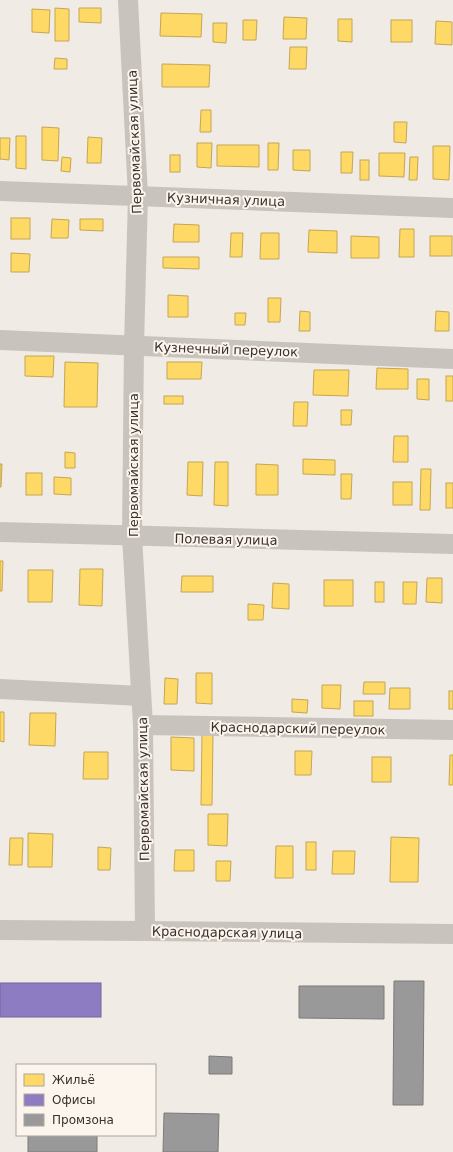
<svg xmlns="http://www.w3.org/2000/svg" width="453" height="1152" font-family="'DejaVu Sans',sans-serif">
  <rect width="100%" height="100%" fill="#f0ebe5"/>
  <g fill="#ffd966" stroke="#c4a654">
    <path d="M55,8L69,9V41H55Z"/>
    <path d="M79,8H101V23L79,22Z"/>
    <path d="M32,9L50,10L49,33L32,32Z"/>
    <path d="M161,13L202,14L201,37L160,36Z"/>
    <path d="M284,17L307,18L306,39H283Z"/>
    <path d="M338,19H352V42L338,41Z"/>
    <path d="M243,20H257L256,40H243Z"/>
    <rect x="391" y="20" width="21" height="22"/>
    <path d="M436,21L452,22V45L435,44Z"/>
    <path d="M213,23H227L226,43L213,42Z"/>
    <path d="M290,47H307L306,69H289Z"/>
    <path d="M55,58L67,59V69H54Z"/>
    <path d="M162,64L210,65L209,87H162Z"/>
    <path d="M201,110H211V132H200Z"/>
    <path d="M394,122H407L406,143L394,142Z"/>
    <path d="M42,127L59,128L58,161L42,160Z"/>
    <path d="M16,136H26V169L16,168Z"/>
    <path d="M88,137L102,138L101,163H87Z"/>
    <path d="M0,138H10L9,160L0,159Z"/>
    <path d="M197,143H212L211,168L197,167Z"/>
    <path d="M268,143H279L278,170H268Z"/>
    <path d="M217,145H259V167L217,166Z"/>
    <path d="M433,146H450L449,180L433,179Z"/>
    <path d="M293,150H310V171L293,170Z"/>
    <path d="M341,152H353L352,173H341Z"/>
    <path d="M379,153H405L404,177L379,176Z"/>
    <rect x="170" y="155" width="10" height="17"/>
    <path d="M62,157L71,158L70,172L61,171Z"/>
    <path d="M410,157H418L417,180H409Z"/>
    <rect x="360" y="160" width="9" height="20"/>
    <rect x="11" y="218" width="19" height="21"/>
    <path d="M52,219L69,220L68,238H51Z"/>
    <path d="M80,219H103V231L80,230Z"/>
    <path d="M174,224L199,225V242H173Z"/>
    <path d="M400,229H414V257H399Z"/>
    <path d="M309,230L337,231V253L308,252Z"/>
    <path d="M231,233H243L242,257H230Z"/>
    <path d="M261,233H279V259H260Z"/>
    <path d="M351,236L379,237V258H351Z"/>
    <rect x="430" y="236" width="22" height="20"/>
    <path d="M11,253L30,254L29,272H11Z"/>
    <path d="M163,257H199V269L163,268Z"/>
    <path d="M168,295L188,296V317H168Z"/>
    <path d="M268,298H281L280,322H268Z"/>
    <path d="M300,311L310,312V331H299Z"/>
    <path d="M436,311L449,312V331H435Z"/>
    <path d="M235,313H246L245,325H235Z"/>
    <path d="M25,356H54L53,377L25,376Z"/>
    <path d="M65,362L98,363L97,407H64Z"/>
    <path d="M167,362H202L201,379H167Z"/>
    <path d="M377,368L408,369V389H376Z"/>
    <path d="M314,370H349L348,396L313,395Z"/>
    <rect x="446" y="376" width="7" height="25"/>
    <path d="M417,379H429V400L417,399Z"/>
    <rect x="164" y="396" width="19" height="8"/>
    <path d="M294,402H308L307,426H293Z"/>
    <path d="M341,410H352L351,425H341Z"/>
    <path d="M394,436H408V462H393Z"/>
    <path d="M65,452L75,453V468H65Z"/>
    <path d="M303,459L335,460V475L303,474Z"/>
    <path d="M188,462H203L202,496L187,495Z"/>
    <path d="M215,462H228V506L214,505Z"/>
    <path d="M0,464H2L1,487H0Z"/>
    <path d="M256,464L278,465V495H256Z"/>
    <path d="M421,469H431L430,510H420Z"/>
    <rect x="26" y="473" width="16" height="22"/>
    <path d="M341,474H352L351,499H341Z"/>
    <path d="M54,477L71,478V495L54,494Z"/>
    <rect x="393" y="482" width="19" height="23"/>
    <rect x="446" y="483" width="7" height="25"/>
    <path d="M0,561H3L2,591H0Z"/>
    <path d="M80,569H103L102,606L79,605Z"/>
    <path d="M28,570H53L52,602H28Z"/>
    <path d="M182,576H213V592H181Z"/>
    <path d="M427,578H442V603L426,602Z"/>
    <rect x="324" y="580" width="29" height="26"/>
    <rect x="375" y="582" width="9" height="20"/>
    <path d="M403,582H417L416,604H403Z"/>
    <path d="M273,583L289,584V609L272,608Z"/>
    <path d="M248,604L264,605L263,620H248Z"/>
    <path d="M196,673H212V704L196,703Z"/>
    <path d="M165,678L178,679L177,704H164Z"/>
    <path d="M364,682H385V694H363Z"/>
    <path d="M322,685H341L340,709L322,708Z"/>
    <path d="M390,688H410V709H389Z"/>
    <rect x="449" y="691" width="4" height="18"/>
    <path d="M292,699L308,700L307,713L292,712Z"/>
    <rect x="354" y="701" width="19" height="15"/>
    <path d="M0,712H4V742L0,741Z"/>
    <path d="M30,713H56L55,746L29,745Z"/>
    <path d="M202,734H213L212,805H201Z"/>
    <path d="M171,737L194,738V771L171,770Z"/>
    <path d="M295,751H312L311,775H295Z"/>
    <path d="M84,752H108V779H83Z"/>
    <path d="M450,755H453V785H449Z"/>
    <rect x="372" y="757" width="19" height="25"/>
    <path d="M208,814H228L227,846L208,845Z"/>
    <path d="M28,833L53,834L52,867H28Z"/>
    <path d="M391,837L419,838L418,882H390Z"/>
    <path d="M10,838H23L22,865H9Z"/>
    <rect x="306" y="842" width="10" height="28"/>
    <path d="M276,846H293V878H275Z"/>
    <path d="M98,847L111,848L110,870H98Z"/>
    <path d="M175,850H194V871H174Z"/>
    <path d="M333,851H355L354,874H332Z"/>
    <path d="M216,861H231L230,881H216Z"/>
  </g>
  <rect fill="#8e7cc3" stroke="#756595" x="0" y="983" width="101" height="34"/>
  <g fill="#999" stroke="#7d7a78">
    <path d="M394,981H424L423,1105H393Z"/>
    <path d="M299,986H384V1019L299,1018Z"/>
    <path d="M209,1056L232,1057V1074H209Z"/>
    <path d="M164,1113L219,1114L218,1152H163Z"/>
    <rect x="28" y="1135" width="69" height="17"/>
  </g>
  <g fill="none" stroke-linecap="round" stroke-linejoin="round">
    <g stroke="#c9c3be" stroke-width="20">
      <path d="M128,0L138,196L134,346L132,536L143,725L145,931"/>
      <path d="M0,191L453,208"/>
      <path d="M0,340L453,359"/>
      <path d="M0,532L453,544"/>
      <path d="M0,689L141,696"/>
      <path d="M143,725L453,730"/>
      <path d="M0,930L145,931L453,934"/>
    </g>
  </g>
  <g text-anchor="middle" stroke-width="4" stroke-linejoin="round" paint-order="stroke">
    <g font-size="13" fill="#3b302b" stroke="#fbf5ee">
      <text transform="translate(134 142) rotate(-92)" y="5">Первомайская улица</text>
      <text transform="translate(226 199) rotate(2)" y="5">Кузничная улица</text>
      <text transform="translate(226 349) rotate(2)" y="5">Кузнечный переулок</text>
      <text transform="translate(133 465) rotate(-90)" y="5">Первомайская улица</text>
      <text transform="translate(226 539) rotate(1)" y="5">Полевая улица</text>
      <text transform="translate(298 728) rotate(1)" y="5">Краснодарский переулок</text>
      <text transform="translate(143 789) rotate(-91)" y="5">Первомайская улица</text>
      <text transform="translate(227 932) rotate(1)" y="5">Краснодарская улица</text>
    </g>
  </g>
  <rect x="16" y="1064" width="140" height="72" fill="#fbf5ee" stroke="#aea6a0"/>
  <rect x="24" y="1074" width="20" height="12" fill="#ffd966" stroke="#aea6a0"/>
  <text x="52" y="1084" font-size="12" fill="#3b302b">Жильё</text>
  <rect x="24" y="1094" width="20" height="12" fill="#8e7cc3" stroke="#aea6a0"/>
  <text x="52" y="1104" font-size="12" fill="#3b302b">Офисы</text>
  <rect x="24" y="1114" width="20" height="12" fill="#999999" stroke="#aea6a0"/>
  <text x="52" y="1124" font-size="12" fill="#3b302b">Промзона</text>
</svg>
